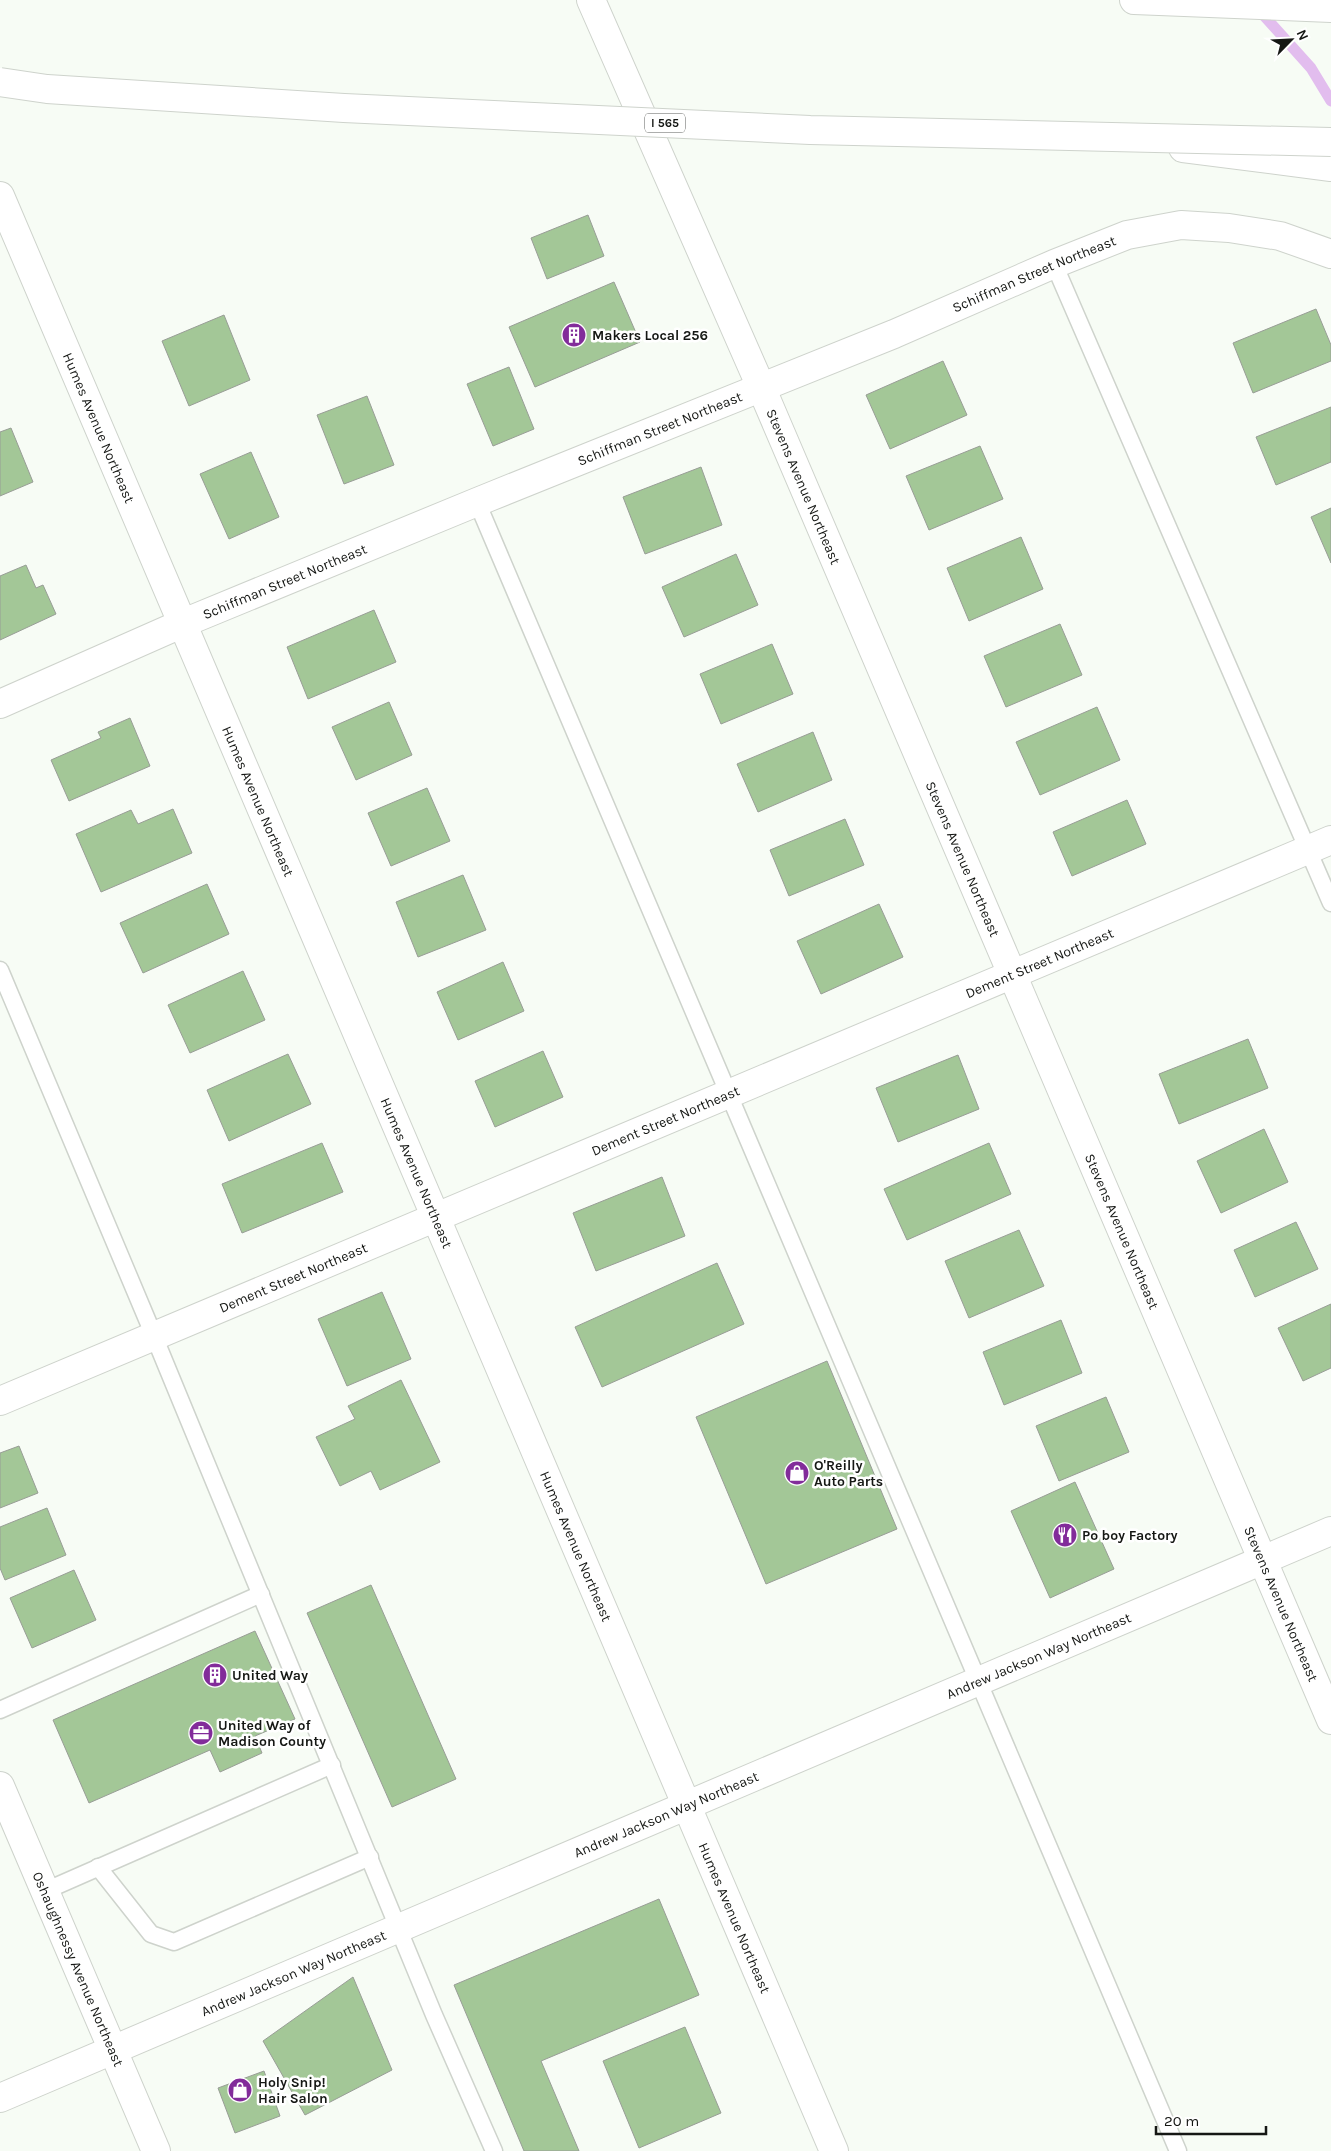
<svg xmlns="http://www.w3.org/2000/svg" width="1331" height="2151" font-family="Karla,sans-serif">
  <rect width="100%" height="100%" fill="#f7fcf5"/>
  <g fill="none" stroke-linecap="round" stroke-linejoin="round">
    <path stroke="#e2bdee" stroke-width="11" d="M1258,9L1311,68L1331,101"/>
  </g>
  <g fill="#a3c797" stroke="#989d96">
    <path d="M588,215L604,256L547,279L531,238Z"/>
    <path d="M614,282L640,342L535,387L509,327Z"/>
    <path d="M1316,309L1331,345V361L1253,393L1233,343Z"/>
    <path d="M224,315L250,380L189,406L162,341Z"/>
    <path d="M943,361L967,415L890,449L866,395Z"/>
    <path d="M509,367L534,429L493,446L467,384Z"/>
    <path d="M367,396L394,465L344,484L317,415Z"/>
    <path d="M1331,407V462L1276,485L1256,437Z"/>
    <path d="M11,428L33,482L0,496V432Z"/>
    <path d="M980,446L1003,499L929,530L906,476Z"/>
    <path d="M251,452L279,517L229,539L200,474Z"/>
    <path d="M701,467L722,525L645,554L623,497Z"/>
    <path d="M1331,508V563L1311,517Z"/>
    <path d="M1021,537L1043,589L969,621L947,568Z"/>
    <path d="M736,554L758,605L684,637L662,587Z"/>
    <path d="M26,565L36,588L43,585L56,614L0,640V576Z"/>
    <path d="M374,610L396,662L308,699L287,647Z"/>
    <path d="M1060,624L1082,675L1006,707L984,656Z"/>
    <path d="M772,644L793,694L721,724L700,674Z"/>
    <path d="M389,702L412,755L356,780L332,727Z"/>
    <path d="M1097,707L1120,760L1040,795L1016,742Z"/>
    <path d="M130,718L150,766L69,801L51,760L101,738L98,732Z"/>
    <path d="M813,732L832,780L758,812L737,764Z"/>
    <path d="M427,788L450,841L391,866L368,813Z"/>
    <path d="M1127,800L1146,844L1072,876L1053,832Z"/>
    <path d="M173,809L192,853L101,892L76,834L131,810L138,824Z"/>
    <path d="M845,819L864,865L789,896L770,850Z"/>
    <path d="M463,875L486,930L418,957L396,902Z"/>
    <path d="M207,884L229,934L143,973L120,923Z"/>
    <path d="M879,904L903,957L821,994L797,941Z"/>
    <path d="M503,962L524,1011L458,1040L437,992Z"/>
    <path d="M243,971L265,1020L190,1053L168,1005Z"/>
    <path d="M1248,1039L1268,1088L1179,1124L1159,1074Z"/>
    <path d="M543,1051L563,1097L495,1127L475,1081Z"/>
    <path d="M288,1054L311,1104L229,1141L207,1090Z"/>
    <path d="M958,1055L979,1109L898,1142L876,1088Z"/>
    <path d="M1264,1129L1288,1182L1221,1213L1197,1161Z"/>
    <path d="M322,1143L343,1192L242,1233L222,1184Z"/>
    <path d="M989,1143L1011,1194L907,1240L884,1189Z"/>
    <path d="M662,1177L685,1236L596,1271L573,1213Z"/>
    <path d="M1296,1222L1318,1269L1255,1297L1234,1250Z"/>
    <path d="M1019,1230L1044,1286L969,1318L945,1261Z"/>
    <path d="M717,1263L744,1324L602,1387L575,1327Z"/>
    <path d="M382,1292L411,1359L347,1386L318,1319Z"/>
    <path d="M1331,1304V1368L1303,1381L1278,1328Z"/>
    <path d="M1061,1320L1082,1373L1004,1405L983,1352Z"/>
    <path d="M827,1361L897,1529L766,1584L696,1417Z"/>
    <path d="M401,1380L440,1462L380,1490L371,1471L340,1486L316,1437L355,1419L348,1406Z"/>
    <path d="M1106,1397L1129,1452L1059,1481L1036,1426Z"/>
    <path d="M19,1446L38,1493L0,1508V1453Z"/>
    <path d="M1075,1482L1114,1569L1050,1598L1011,1511Z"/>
    <path d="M47,1508L66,1555L5,1580L0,1568V1527Z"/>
    <path d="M74,1570L96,1620L32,1648L10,1598Z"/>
    <path d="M371,1585L456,1779L392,1807L307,1613Z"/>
    <path d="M255,1631L295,1719L255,1736L262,1753L220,1772L210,1750L89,1803L53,1720Z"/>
    <path d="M659,1899L699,1995L541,2061L579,2151H524L454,1985Z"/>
    <path d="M353,1977L392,2070L305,2115L263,2041Z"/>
    <path d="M685,2027L721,2113L639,2148L603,2061Z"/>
    <path d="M264,2071L280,2116L235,2133L218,2088Z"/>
  </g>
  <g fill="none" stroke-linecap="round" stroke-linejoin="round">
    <defs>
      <g id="service">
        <path d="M1054,264L1331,903"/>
        <path d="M477,502L1178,2151"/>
        <path d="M0,970L154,1336L434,2015L494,2151"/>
        <path d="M0,1710L261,1594"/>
        <path d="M98,1867L151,1934L174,1942L370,1857"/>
        <path d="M45,1891L332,1765"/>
      </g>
      <g id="minor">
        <path id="s1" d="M591,0L761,387L1331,1720"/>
        <path id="s2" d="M0,196L834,2151"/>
        <path id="s3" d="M0,704L181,624L477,502L894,334L1054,264L1127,235L1181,225L1229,228L1280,236L1331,254"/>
        <path id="s4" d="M0,1401L1331,840"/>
        <path id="s5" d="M0,1786L156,2151"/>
      </g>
      <g id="secondary">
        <path id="s6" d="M0,2098L1331,1531"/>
      </g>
      <g id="motorway">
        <path d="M1134,0L1331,8"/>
        <path d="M1183,148L1331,167"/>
      </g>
    </defs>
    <use href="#service" stroke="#ced3cc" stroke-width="19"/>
    <use href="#minor" stroke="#ced3cc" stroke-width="30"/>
    <use href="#secondary" stroke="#ced3cc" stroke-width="30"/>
    <use href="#motorway" stroke="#ced3cc" stroke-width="30"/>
    <use href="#service" stroke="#fff" stroke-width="16"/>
    <use href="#minor" stroke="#fff" stroke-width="28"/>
    <use href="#secondary" stroke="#fff" stroke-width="28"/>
    <use href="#motorway" stroke="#fff" stroke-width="28"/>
    <defs>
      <path id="motorway-bridge" d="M0,82L47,89L344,108L810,130L1331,142"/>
    </defs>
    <use href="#motorway-bridge" stroke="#ced3cc" stroke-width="30" stroke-linecap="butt"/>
    <use href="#motorway-bridge" stroke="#fff" stroke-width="28"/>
  </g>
  <defs>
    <symbol id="building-disc" viewBox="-11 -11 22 22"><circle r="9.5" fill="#822c9a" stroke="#fff"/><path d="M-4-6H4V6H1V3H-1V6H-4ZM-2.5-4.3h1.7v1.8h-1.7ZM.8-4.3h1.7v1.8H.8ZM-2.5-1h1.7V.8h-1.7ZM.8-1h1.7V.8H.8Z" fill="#fff"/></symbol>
    <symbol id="shop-disc" viewBox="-11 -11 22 22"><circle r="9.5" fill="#822c9a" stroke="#fff"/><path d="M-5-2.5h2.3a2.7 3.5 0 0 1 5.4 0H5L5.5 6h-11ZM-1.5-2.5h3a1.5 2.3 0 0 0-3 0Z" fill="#fff"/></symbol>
    <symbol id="restaurant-disc" viewBox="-11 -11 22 22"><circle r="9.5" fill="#822c9a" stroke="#fff"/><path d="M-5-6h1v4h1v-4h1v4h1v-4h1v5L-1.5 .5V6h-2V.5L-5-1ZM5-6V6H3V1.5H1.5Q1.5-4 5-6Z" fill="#fff"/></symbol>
    <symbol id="office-disc" viewBox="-11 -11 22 22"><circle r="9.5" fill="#822c9a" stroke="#fff"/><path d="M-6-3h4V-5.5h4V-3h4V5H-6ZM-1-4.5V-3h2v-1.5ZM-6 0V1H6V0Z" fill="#fff"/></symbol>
  </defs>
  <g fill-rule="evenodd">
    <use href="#building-disc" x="560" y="321" width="28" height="28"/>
    <use href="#shop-disc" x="783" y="1459" width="28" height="28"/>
    <use href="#restaurant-disc" x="1051" y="1521" width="28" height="28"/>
    <use href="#building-disc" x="201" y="1661" width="28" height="28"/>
    <use href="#office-disc" x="187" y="1719" width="28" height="28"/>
    <use href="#shop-disc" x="226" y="2076" width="28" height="28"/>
  </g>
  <g text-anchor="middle" stroke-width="5" stroke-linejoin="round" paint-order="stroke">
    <rect fill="#fff" stroke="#5b5d5a" stroke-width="1" x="645" y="113.5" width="40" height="19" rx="4"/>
    <g font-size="12" font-weight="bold" fill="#151714">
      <text x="665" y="127">I 565</text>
    </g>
    <g font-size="14" fill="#151714" stroke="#fff">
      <text dy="5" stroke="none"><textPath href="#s3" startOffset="1120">Schiffman Street Northeast</textPath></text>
      <text dy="5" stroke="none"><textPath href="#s3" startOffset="715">Schiffman Street Northeast</textPath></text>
      <text dy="5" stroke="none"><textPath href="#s2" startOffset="252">Humes Avenue Northeast</textPath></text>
      <text dy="5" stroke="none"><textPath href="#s1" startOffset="531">Stevens Avenue Northeast</textPath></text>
      <text dy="5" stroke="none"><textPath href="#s3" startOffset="310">Schiffman Street Northeast</textPath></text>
      <text dy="5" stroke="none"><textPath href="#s2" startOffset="658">Humes Avenue Northeast</textPath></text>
      <text dy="5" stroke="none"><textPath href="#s1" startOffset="936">Stevens Avenue Northeast</textPath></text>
      <text dy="5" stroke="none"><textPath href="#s4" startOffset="1128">Dement Street Northeast</textPath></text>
      <text dy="5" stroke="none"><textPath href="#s4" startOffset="722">Dement Street Northeast</textPath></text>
      <text dy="5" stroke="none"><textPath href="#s2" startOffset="1062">Humes Avenue Northeast</textPath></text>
      <text dy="5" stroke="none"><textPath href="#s1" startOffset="1341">Stevens Avenue Northeast</textPath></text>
      <text dy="5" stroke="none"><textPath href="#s4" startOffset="318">Dement Street Northeast</textPath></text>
      <text dy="5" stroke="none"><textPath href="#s2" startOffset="1468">Humes Avenue Northeast</textPath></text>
      <text dy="5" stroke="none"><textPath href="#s1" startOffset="1746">Stevens Avenue Northeast</textPath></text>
      <text dy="5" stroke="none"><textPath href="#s6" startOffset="1129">Andrew Jackson Way Northeast</textPath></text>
      <text dy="5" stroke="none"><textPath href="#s6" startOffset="724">Andrew Jackson Way Northeast</textPath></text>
      <text dy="5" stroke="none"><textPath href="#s2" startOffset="1872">Humes Avenue Northeast</textPath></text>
      <text dy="5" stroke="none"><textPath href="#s5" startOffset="199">Oshaughnessy Avenue Northeast</textPath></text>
      <text dy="5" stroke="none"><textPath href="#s6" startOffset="319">Andrew Jackson Way Northeast</textPath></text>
    </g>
    <g font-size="14" font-weight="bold" fill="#151714" stroke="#fff" text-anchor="start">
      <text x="592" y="340">Makers Local 256</text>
      <text x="814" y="1470">O'Reilly<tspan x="814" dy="16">Auto Parts</tspan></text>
      <text x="1082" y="1540">Po boy Factory</text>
      <text x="232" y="1680">United Way</text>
      <text x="218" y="1730">United Way of<tspan x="218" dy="16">Madison County</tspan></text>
      <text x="258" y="2087">Holy Snip!<tspan x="258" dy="16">Hair Salon</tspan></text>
    </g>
  </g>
  <g transform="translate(1291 40) rotate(66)" stroke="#ffffff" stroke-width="4" paint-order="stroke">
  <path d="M0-4L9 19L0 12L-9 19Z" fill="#151714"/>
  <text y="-8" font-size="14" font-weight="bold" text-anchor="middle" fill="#151714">N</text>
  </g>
  <path d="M1156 2126v8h110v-8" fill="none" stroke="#151714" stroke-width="2.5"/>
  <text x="1164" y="2126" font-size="15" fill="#151714" stroke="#ffffff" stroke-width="4" paint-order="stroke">20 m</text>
</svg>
